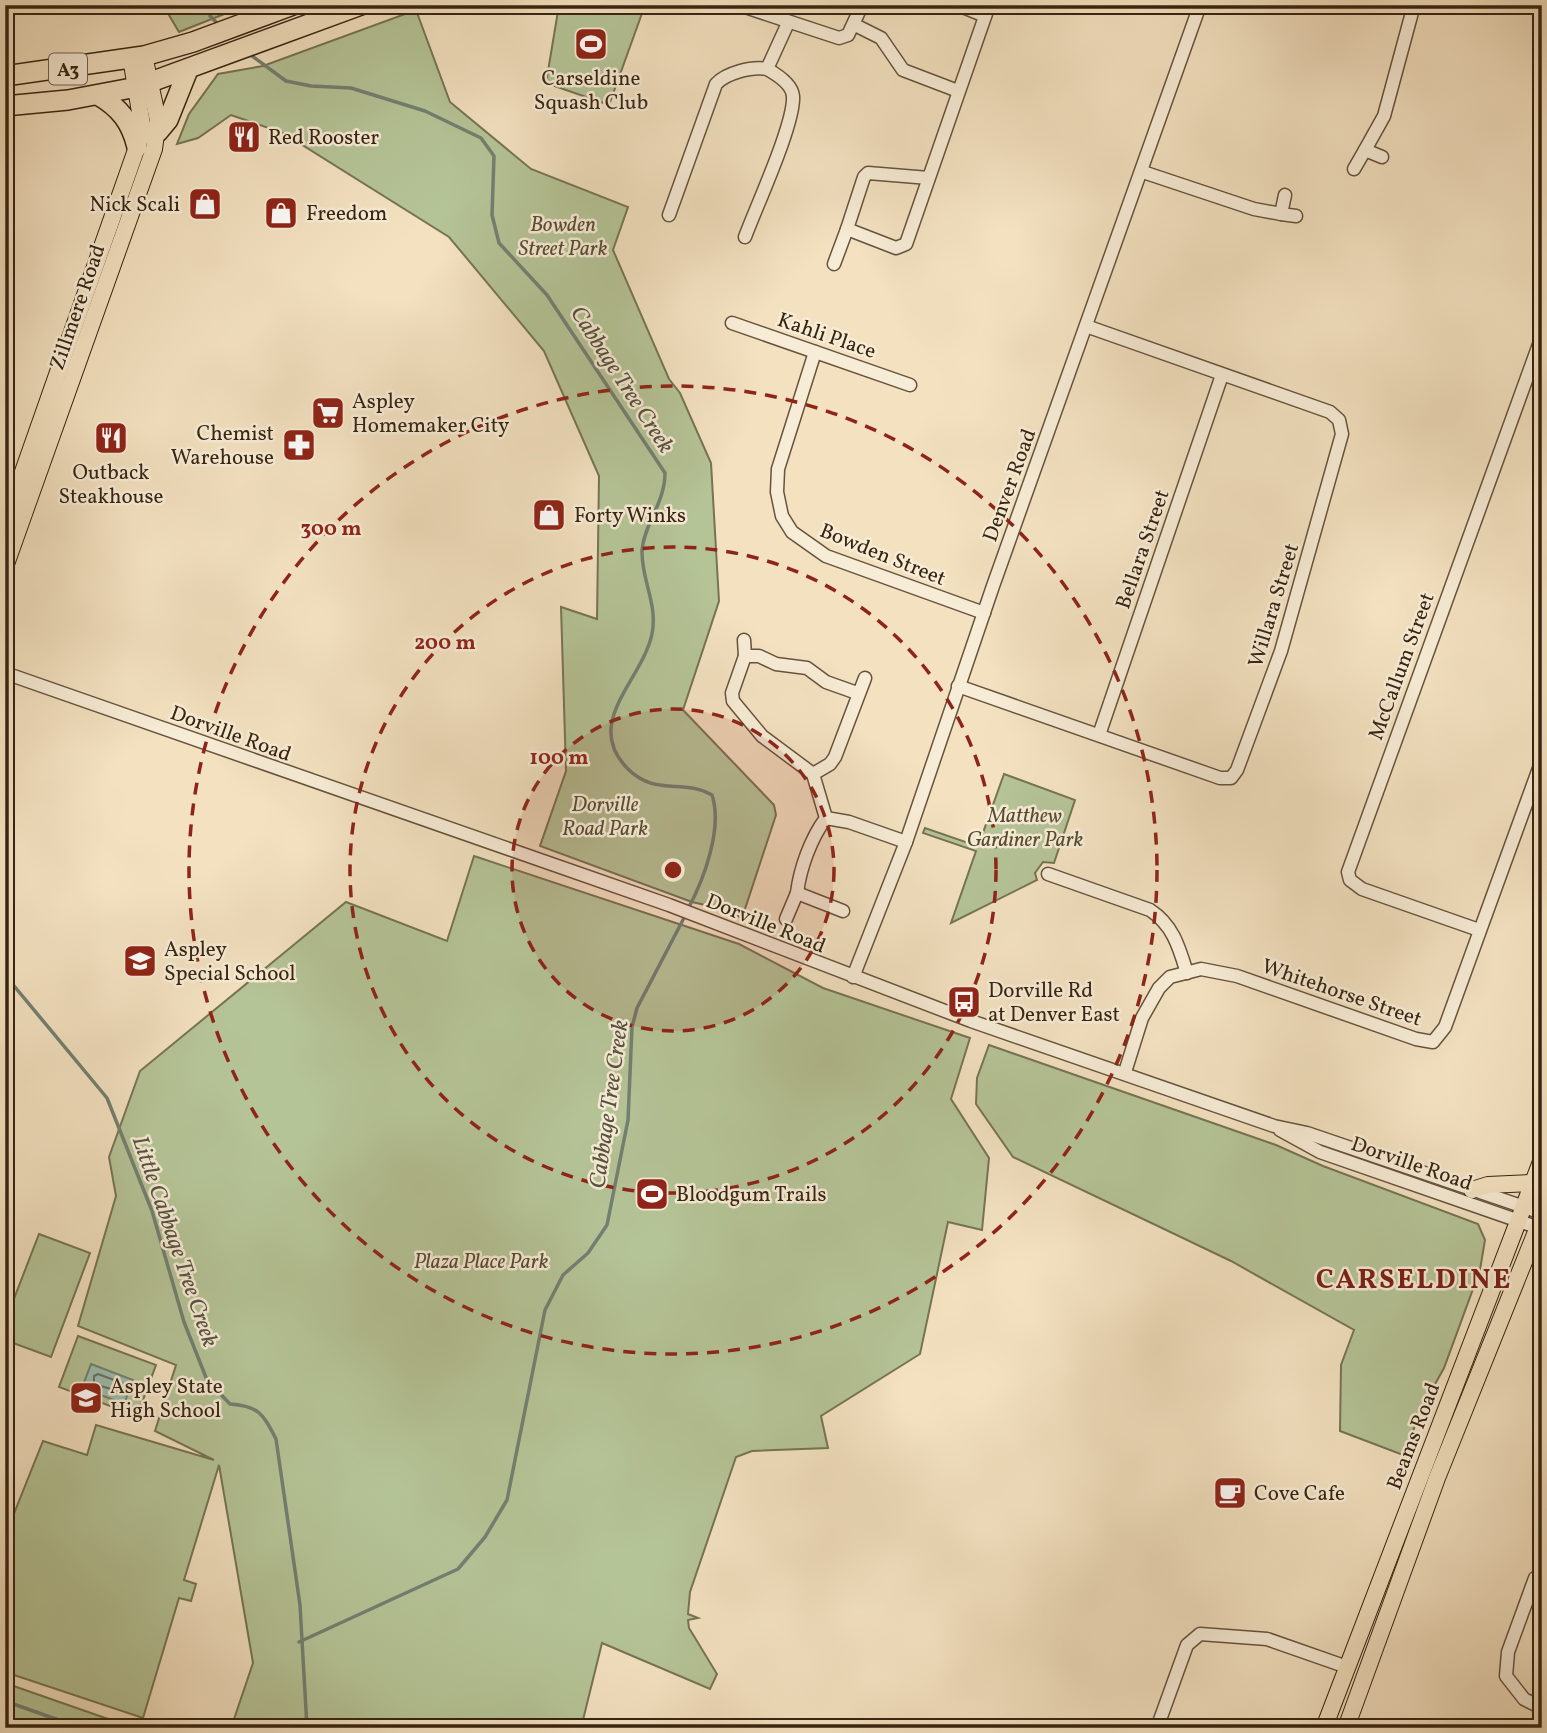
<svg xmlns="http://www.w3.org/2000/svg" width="1547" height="1733" font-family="Vollkorn,serif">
  <rect width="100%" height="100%" fill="#f3e1c0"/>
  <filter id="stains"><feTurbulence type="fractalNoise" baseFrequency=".00286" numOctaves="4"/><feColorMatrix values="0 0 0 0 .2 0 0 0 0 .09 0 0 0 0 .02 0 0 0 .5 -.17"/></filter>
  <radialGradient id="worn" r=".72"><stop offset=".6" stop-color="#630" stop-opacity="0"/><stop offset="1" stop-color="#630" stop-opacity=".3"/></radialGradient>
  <g fill="#b5c497" stroke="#767454" stroke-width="2">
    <path d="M163,5H247L179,32Z"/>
    <path d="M559,5H645L609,105L546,83Z"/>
    <path d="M416,10L450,102L531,169L628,207L613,250L669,379L680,393L711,463L719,601L683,710L774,805L776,815L742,918L723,909L692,902L540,846L566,771L561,607L597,619L599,476L544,351L449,237L283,133L231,115L198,138L177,144L189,114L218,74L263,66Z"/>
    <path d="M1004,774L1075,800L1054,863L1043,862L1035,873L1037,880L951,923L976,851L923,833L925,828L974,845L980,841Z"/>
    <path d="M474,856L739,944L823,988L970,1038L951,1099L989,1158L982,1230L948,1222L920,1354L821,1416L828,1448L752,1451L736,1457L690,1592L688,1614L698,1618L688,1620L689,1628L717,1674L710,1689L602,1643L581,1728H231L253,1663L219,1465L184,1580L196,1584L191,1601L179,1598L143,1718L5,1672V1536L43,1441L87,1455L96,1425L214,1460L155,1431L176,1365L78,1326L116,1196L109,1157L140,1071L346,902L447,941Z"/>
    <path d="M989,1045L1276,1145L1323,1166L1478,1224L1485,1240L1480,1270L1444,1368L1424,1404L1403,1455L1340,1431L1341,1365L1354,1330L1231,1261L1013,1157L976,1104L977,1078Z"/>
    <path d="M39,1234L90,1253L51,1357L5,1340V1322Z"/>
    <path d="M78,1336L156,1365L137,1416L59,1387Z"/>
    <path d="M5,1683L134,1728H10L5,1726Z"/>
  </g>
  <path fill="#9bbeb2" stroke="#738072" stroke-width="2" d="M91,1364L133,1380L124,1404L82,1388Z"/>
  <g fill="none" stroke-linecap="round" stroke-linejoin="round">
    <path stroke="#697162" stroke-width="2" d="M98,1374L122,1383L121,1392L94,1384V1376Z"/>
    <g stroke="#738072" stroke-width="3.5">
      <path d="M200,5L202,9"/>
      <path d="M210,16L220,26"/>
      <path d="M248,53L286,81L311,86L351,88L425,111L481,138L494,156L492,215L499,243L547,295L665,473C665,503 644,524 642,550C641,580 658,603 652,634C642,681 582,723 628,769C656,797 683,778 712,795C723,828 704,879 688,909"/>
      <path d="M5,975L107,1098L152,1211L184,1322L207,1380L230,1404C259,1406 263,1414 276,1439L300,1605L307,1728"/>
      <path d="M299,1642L458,1569L485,1537L507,1500L545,1310L563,1275L588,1253L607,1225L628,1120L632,1027L637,1008L685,916"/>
      <path d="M5,1701L81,1728"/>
    </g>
    <defs>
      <g id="minor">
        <path d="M739,5L839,38L848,35L862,5"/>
        <path d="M958,5L985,16"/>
        <path d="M855,25L881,38L903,70L958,91"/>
        <path d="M767,69L788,23"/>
        <path d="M1365,150L1384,116L1414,5"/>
        <path d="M1354,169L1365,150L1382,157"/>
        <path d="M1143,172L1254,209L1281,214"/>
        <path d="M929,178L868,173L864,177L847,229L896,248L906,244L989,5"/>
        <path d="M1285,195L1281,214L1296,216"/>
        <path d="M669,215L716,84C726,73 752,66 767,69C776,74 792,84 793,96C795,123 756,207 745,237"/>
        <path d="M834,264L847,229"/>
        <path d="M732,323L910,385"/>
        <path d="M815,352L778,469L777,492L782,516L792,532L826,556L984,613"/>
        <path d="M744,640L745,656"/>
        <path d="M5,673L669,905L971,1021L1274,1126L1307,1133L1542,1213"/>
        <path d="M958,686L1220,778H1231L1237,770L1281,651L1342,434L1339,420L1330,412L1086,326"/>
        <path d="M857,693L826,682L807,668L776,664L759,656H745L732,693L733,701L762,736L813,774L826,818L849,822L906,842"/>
        <path d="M1099,735L1222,375"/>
        <path d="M813,774L830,764L835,757L865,678"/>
        <path d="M826,818C811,838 800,868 797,893L843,911"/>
        <path d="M1048,874L1150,910C1173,925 1179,947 1187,973"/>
        <path d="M786,919L797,893"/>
        <path d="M1479,930L1362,889L1350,880L1348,872L1542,336"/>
        <path d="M853,977L906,842L993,586L1200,5"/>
        <path d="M1125,1072L1142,1018L1159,988L1170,977L1201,969L1237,976L1416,1039L1433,1042L1445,1027L1542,760"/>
        <path d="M1280,1130L1320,1152L1542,1229"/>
        <path d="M1535,1578L1508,1652L1506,1676L1524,1699L1542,1708"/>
        <path d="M1157,1728L1187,1645L1200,1634L1267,1639L1347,1667"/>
      </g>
      <g id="major">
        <path d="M5,523L143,130L131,58"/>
        <path d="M5,567L154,149L158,120L144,56"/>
        <path d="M1472,1190L1488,1185L1532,1183"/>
        <path d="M1324,1728L1542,1159"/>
        <path d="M1346,1728L1437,1478L1542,1217"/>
      </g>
      <g id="highway">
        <path d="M5,76L144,56L193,42L293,5"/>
        <path d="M98,95C120,108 131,122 137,147"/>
        <path d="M5,106L68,100L137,87L361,5"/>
        <path d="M158,132L168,120L188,70"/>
      </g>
    </defs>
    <use href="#minor" stroke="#66533d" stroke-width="15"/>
    <use href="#major" stroke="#372411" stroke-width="18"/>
    <use href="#highway" stroke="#372411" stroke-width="22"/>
    <use href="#minor" stroke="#f7ecd6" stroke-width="12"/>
    <use href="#major" stroke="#f3e1c0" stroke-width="16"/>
    <use href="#highway" stroke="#f3e1c0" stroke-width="19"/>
  </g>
  <circle cx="673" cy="870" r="161" fill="#8f2418" fill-opacity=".12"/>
  <g fill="none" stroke="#8f2418" stroke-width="3.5" stroke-dasharray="12 9">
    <circle cx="673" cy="870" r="161"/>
    <circle cx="673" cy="870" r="323"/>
    <circle cx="673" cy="870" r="484"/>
  </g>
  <defs>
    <symbol id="stadium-square" viewBox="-11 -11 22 22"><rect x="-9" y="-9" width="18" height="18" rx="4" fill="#8f2418" stroke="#f7ecd6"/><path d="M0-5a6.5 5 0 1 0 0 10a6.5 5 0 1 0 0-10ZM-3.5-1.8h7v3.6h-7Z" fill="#fff"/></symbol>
    <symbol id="restaurant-square" viewBox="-11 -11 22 22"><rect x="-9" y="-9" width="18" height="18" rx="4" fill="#8f2418" stroke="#f7ecd6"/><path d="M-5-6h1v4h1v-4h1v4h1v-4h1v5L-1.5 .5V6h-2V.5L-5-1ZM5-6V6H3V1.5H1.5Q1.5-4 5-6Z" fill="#fff"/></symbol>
    <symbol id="shop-square" viewBox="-11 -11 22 22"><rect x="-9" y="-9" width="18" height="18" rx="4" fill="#8f2418" stroke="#f7ecd6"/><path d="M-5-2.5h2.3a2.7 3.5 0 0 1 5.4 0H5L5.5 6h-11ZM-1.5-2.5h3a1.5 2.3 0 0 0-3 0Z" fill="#fff"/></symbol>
    <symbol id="supermarket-square" viewBox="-11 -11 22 22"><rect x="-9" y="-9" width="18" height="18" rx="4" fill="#8f2418" stroke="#f7ecd6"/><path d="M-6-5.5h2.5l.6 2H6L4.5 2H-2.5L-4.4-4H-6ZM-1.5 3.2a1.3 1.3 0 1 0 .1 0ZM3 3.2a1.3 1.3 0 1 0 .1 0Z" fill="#fff"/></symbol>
    <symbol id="pharmacy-square" viewBox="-11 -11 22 22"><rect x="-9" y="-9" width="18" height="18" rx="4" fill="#8f2418" stroke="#f7ecd6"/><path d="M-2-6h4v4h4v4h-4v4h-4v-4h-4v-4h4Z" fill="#fff"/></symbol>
    <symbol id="school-square" viewBox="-11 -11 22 22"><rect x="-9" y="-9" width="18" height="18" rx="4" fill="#8f2418" stroke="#f7ecd6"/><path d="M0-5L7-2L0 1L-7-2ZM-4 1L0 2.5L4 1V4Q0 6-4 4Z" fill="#fff"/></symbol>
    <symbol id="bus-square" viewBox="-11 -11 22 22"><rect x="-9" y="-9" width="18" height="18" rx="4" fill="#8f2418" stroke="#f7ecd6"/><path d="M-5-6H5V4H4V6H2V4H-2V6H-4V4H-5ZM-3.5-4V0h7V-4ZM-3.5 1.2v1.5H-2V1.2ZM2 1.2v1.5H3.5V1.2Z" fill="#fff"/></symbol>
    <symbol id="cafe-square" viewBox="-11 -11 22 22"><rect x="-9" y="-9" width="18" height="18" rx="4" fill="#8f2418" stroke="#f7ecd6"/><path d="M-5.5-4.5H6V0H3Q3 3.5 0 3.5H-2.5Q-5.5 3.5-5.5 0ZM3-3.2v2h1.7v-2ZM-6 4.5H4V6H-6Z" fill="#fff"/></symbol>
  </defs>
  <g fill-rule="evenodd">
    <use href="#stadium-square" x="572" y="25" width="38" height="38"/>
    <use href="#restaurant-square" x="225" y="118" width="38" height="38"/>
    <use href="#shop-square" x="186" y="185" width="38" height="38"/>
    <use href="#shop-square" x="262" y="194" width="38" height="38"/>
    <use href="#supermarket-square" x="309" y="394" width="38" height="38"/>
    <use href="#restaurant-square" x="92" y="419" width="38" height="38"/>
    <use href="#pharmacy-square" x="280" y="426" width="38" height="38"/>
    <use href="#shop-square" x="530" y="496" width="38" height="38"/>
    <use href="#school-square" x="121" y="942" width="38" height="38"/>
    <use href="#bus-square" x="945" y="983" width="38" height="38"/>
    <use href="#stadium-square" x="633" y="1175" width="38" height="38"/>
    <use href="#school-square" x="67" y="1379" width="38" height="38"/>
    <use href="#cafe-square" x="1211" y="1474" width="38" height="38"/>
  </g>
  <g text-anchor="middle" stroke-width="5" stroke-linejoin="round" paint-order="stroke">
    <rect fill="#f7ecd6" stroke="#71604c" stroke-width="2" x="49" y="53.5" width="38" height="31" rx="5"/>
    <g font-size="19" font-weight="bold" fill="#372411">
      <text x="68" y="76">A3</text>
    </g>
    <g font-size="21" fill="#372411" stroke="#f7ecd6" text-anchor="start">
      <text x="591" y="85" text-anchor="middle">Carseldine<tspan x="591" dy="24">Squash Club</tspan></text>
      <text x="268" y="144">Red Rooster</text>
      <text x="180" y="211" text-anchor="end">Nick Scali</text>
      <text x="306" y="220">Freedom</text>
      <text x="352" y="408">Aspley<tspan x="352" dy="24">Homemaker City</tspan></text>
      <text x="274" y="440" text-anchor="end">Chemist<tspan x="274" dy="24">Warehouse</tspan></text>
      <text x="111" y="479" text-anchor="middle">Outback<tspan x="111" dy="24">Steakhouse</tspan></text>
      <text x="574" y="522">Forty Winks</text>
      <text x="164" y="956">Aspley<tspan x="164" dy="24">Special School</tspan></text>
      <text x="988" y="997">Dorville Rd<tspan x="988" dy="24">at Denver East</tspan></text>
      <text x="676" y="1201">Bloodgum Trails</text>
      <text x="110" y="1393">Aspley State<tspan x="110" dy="24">High School</tspan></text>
      <text x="1254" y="1500">Cove Cafe</text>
    </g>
    <g font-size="21" font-style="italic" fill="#564c32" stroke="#f7ecd6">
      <text x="563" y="231">Bowden<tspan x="563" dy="24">Street Park</tspan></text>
      <text x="605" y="811">Dorville<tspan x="605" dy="24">Road Park</tspan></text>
      <text x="1025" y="822">Matthew<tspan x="1025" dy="24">Gardiner Park</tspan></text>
      <text x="481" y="1268">Plaza Place Park</text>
    </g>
    <g font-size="21" fill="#372411" stroke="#f7ecd6">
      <text transform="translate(77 307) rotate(-71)" y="7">Zillmere Road</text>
      <text transform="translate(827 335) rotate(19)" y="7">Kahli Place</text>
      <text transform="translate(1009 485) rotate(-70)" y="7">Denver Road</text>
      <text transform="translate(1142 549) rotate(-71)" y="7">Bellara Street</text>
      <text transform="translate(883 554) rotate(22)" y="7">Bowden Street</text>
      <text transform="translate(1273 605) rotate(-73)" y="7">Willara Street</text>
      <text transform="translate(1401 666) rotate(-70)" y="7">McCallum Street</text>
      <text transform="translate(231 733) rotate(20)" y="7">Dorville Road</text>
      <text transform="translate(766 923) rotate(22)" y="7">Dorville Road</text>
      <text transform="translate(1342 992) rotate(19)" y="7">Whitehorse Street</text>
      <text transform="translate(1412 1163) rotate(19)" y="7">Dorville Road</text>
      <text transform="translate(1413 1436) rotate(-69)" y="7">Beams Road</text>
    </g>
    <g font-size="23" font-style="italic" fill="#555241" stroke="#f7ecd6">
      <text transform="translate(623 379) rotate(57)" y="8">Cabbage Tree Creek</text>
      <text transform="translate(608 1104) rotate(-82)" y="8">Cabbage Tree Creek</text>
      <text transform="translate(176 1241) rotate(71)" y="8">Little Cabbage Tree Creek</text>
    </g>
    <g font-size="28" font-weight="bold" letter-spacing="2" fill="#7a1f14" stroke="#f7ecd6">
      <text x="1414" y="1288">CARSELDINE</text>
    </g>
  </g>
  <circle cx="673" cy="870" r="10" fill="#8f2418" stroke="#f7ecd6" stroke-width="3.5"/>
  <g font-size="21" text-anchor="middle" font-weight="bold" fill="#8f2418" stroke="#f7ecd6" stroke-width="5" stroke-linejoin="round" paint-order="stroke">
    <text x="331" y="535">300 m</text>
    <text x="445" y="649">200 m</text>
    <text x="559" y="764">100 m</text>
  </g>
  <rect width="1547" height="1733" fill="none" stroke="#f3e1c0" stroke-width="28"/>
  <rect x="7" y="7" width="1533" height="1719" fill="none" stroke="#372411" stroke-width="3.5"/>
  <rect x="14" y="14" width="1519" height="1705" fill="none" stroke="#372411" stroke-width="2"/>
  <rect width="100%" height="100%" filter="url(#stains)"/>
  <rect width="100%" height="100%" fill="url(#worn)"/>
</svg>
